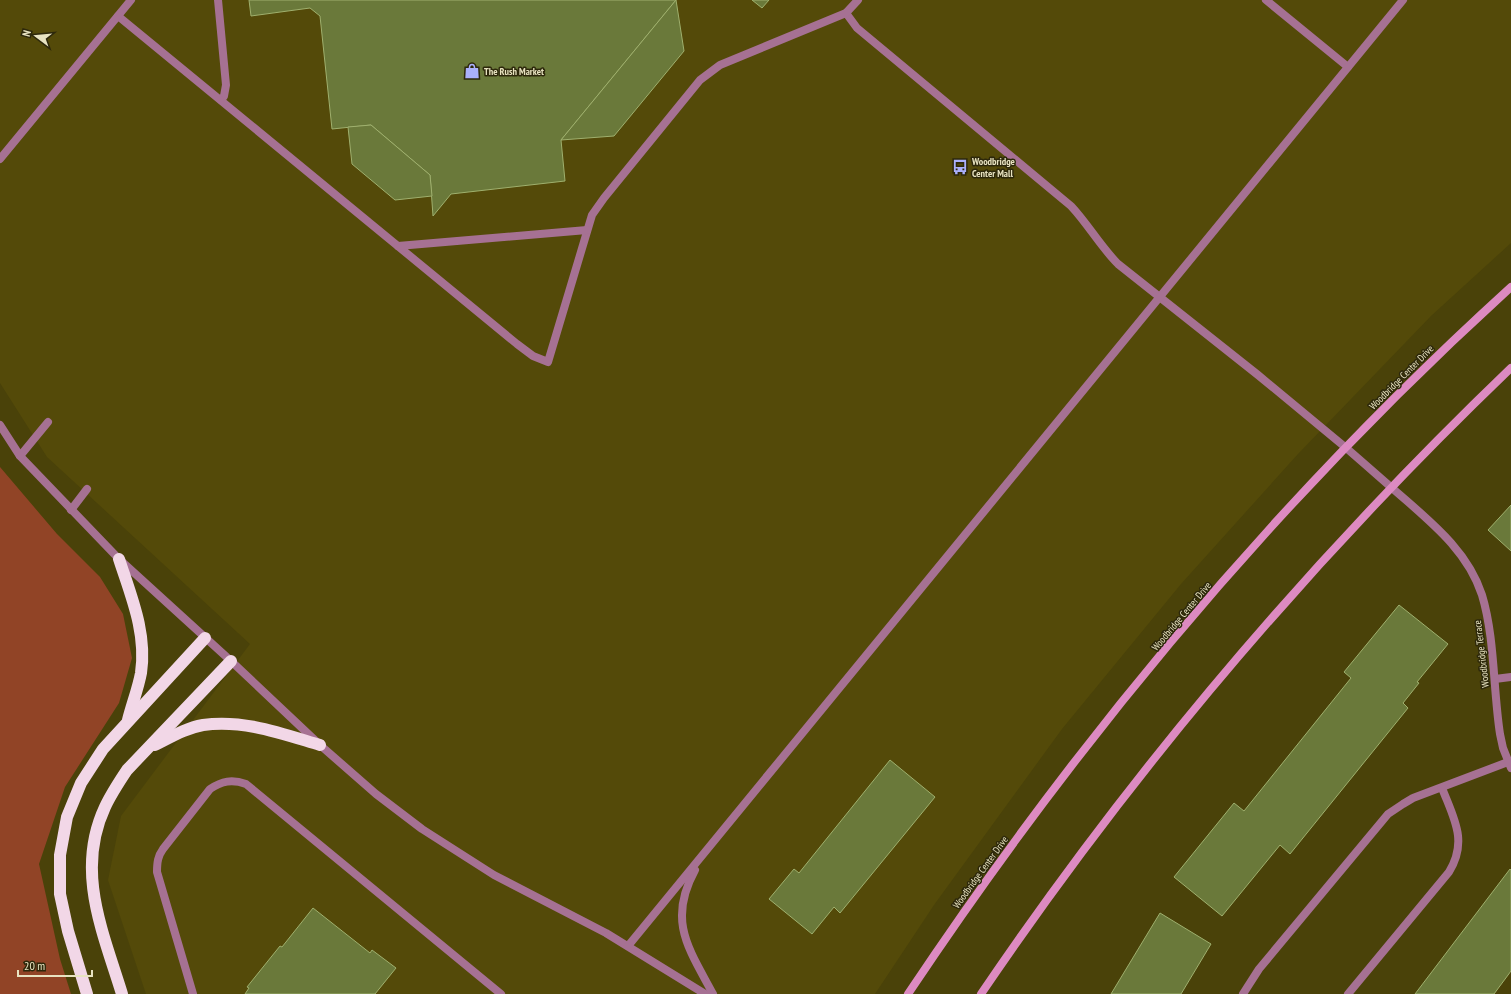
<svg xmlns="http://www.w3.org/2000/svg" width="1511" height="994" font-family="'PT Sans Narrow',sans-serif">
  <rect width="100%" height="100%" fill="#4a4209"/>
  <path fill="#544a09" d="M0,0H1511V243L1431,316L1298,454L1181,584L1062,729L934,905L875,994H146L108,880L121,816L250,644L47,457L0,383Z"/>
  <path fill="#914426" d="M0,467L57,534L100,577L123,614L132,658L119,703L65,787L39,864L60,959L71,994H0Z"/>
  <g fill="#6a793a" stroke="#9fb06e">
    <path d="M249,0H676L561,140L565,181L451,194L433,216L430,175L371,125L332,129L320,16L310,8L251,16Z"/>
    <path d="M676,0L684,51L614,136L561,140Z"/>
    <path d="M752,0H769L762,8Z"/>
    <path d="M371,125L430,175L432,196L395,200L352,164L348,127Z"/>
    <path d="M1511,505V551L1488,530Z"/>
    <path d="M1399,605L1448,644L1417,682L1419,683L1403,703L1408,708L1290,854L1280,845L1222,916L1174,877L1234,803L1244,811L1351,678L1344,672Z"/>
    <path d="M890,760L935,797L840,913L834,907L812,934L769,899L794,869L799,873Z"/>
    <path d="M1510,869L1511,870V971L1494,994H1415Z"/>
    <path d="M313,908L370,953L372,950L396,968L375,994H245L249,988L247,987L280,946L282,947Z"/>
    <path d="M1160,913L1211,944L1181,994H1111Z"/>
  </g>
  <g fill="none" stroke-linecap="round" stroke-linejoin="round">
    <g stroke="#a67193" stroke-width="8">
      <path d="M218,0L226,85L224,96L221,100"/>
      <path d="M1266,0L1348,67"/>
      <path d="M846,13L857,28L1071,206C1088,224 1100,246 1118,264L1258,375L1345,447"/>
      <path d="M118,16L517,344L533,356L548,362L592,215L604,198L700,80L720,65L846,13L858,0"/>
      <path d="M0,159L131,0"/>
      <path d="M398,246L587,230"/>
      <path d="M0,425L20,456L119,559L231,661L320,745L376,794L422,829L494,875L606,933L705,994"/>
      <path d="M20,456L48,422"/>
      <path d="M71,510L87,489"/>
      <path d="M1495,679L1511,677"/>
      <path d="M695,870C667,921 689,949 713,994"/>
      <path d="M628,946L1403,0"/>
      <path d="M193,994L157,872C157,862 158,856 163,849L210,789C222,781 232,779 246,784L501,994"/>
      <path d="M1243,994L1259,969L1388,814L1403,804L1413,798L1508,762"/>
      <path d="M1348,994L1449,872C1468,841 1454,819 1442,788"/>
    </g>
    <path stroke="#a67193" stroke-width="8" d="M1345,447C1366,465 1386,483 1407,501C1438,528 1469,555 1482,595C1495,638 1493,689 1500,734L1503,748L1511,768"/>
    <g stroke="#dd8ac1" stroke-width="8">
      <path d="M908,994C1080,736 1281,496 1511,287"/>
      <path d="M981,994C1135,767 1313,558 1511,368"/>
    </g>
    <g stroke="#f2d7e7" stroke-width="12">
      <path d="M119,559C131,596 147,633 141,673C138,689 132,704 128,720"/>
      <path d="M155,745C171,737 186,728 203,725C243,719 283,734 320,745"/>
      <path d="M87,994L68,931L60,894V855L67,817L81,783L103,749L205,638"/>
      <path d="M122,994C103,932 75,871 105,807C111,794 119,782 127,770L231,661"/>
    </g>
  </g>
  <defs>
    <symbol id="shop-bare" viewBox="-9 -9 18 18"><path d="M-5-2.5h2.3a2.7 3.5 0 0 1 5.4 0H5L5.5 6h-11ZM-1.5-2.5h3a1.5 2.3 0 0 0-3 0Z" fill="#aab0fb" stroke="#2d280b" stroke-width="2.5" paint-order="stroke"/></symbol>
    <symbol id="bus-bare" viewBox="-9 -9 18 18"><path d="M-5-6H5V4H4V6H2V4H-2V6H-4V4H-5ZM-3.5-4V0h7V-4ZM-3.5 1.2v1.5H-2V1.2ZM2 1.2v1.5H3.5V1.2Z" fill="#aab0fb" stroke="#2d280b" stroke-width="2.5" paint-order="stroke"/></symbol>
  </defs>
  <g fill-rule="evenodd">
    <use href="#shop-bare" x="461" y="60" width="22" height="22"/>
    <use href="#bus-bare" x="949" y="156" width="22" height="22"/>
  </g>
  <g text-anchor="middle" stroke-width="3" stroke-linejoin="round" paint-order="stroke">
    <g font-size="10" font-weight="bold" fill="#e8e3c1" stroke="#2d280b" text-anchor="start">
      <text x="484" y="75">The Rush Market</text>
      <text x="972" y="165">Woodbridge<tspan x="972" dy="12">Center Mall</tspan></text>
    </g>
    <g font-size="10" fill="#e8e3c1" stroke="#2d280b">
      <text transform="translate(1401 377) rotate(-45)" y="4">Woodbridge Center Drive</text>
      <text transform="translate(1181 616) rotate(-50)" y="4">Woodbridge Center Drive</text>
      <text transform="translate(1481 654) rotate(-97)" y="4">Woodbridge Terrace</text>
      <text transform="translate(980 872) rotate(-54)" y="4">Woodbridge Center Drive</text>
    </g>
  </g>
  <g transform="translate(36 36) rotate(286)" stroke="#2d280b" stroke-width="3" paint-order="stroke">
  <path d="M0-3L7 15L0 10L-7 15Z" fill="#e8e3c1"/>
  <text y="-6" font-size="11" font-weight="bold" text-anchor="middle" fill="#e8e3c1">N</text>
  </g>
  <path d="M18 970v6h74v-6" fill="none" stroke="#e8e3c1" stroke-width="2"/>
  <text x="24" y="970" font-size="12" fill="#e8e3c1" stroke="#2d280b" stroke-width="3" paint-order="stroke">20 m</text>
</svg>
